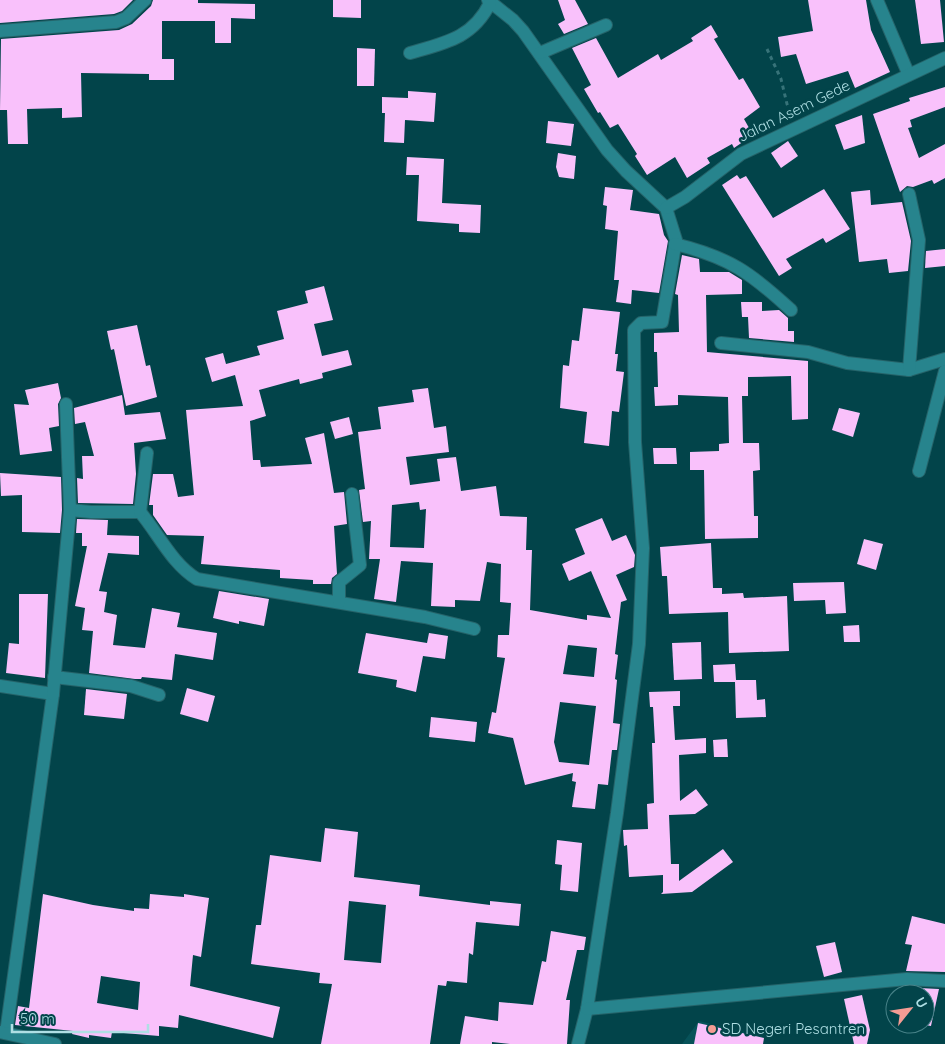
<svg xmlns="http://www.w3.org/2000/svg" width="945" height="1044" font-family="Quicksand,sans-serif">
  <rect width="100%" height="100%" fill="#02444a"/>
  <path fill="#075259" d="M699,1021L762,1036L761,1044H682Z"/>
  <g fill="#f9c1fb" fill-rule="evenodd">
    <path d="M0,0H133L122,11L114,14L0,23Z"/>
    <path d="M153,0H198V3L255,4V19L231,18V43H215V21H162V59H174V80H149V74L81,73L82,117L62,118V108L27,109L28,144H8L7,110H0L1,39L119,30L132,24L151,6Z"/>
    <path d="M333,0H361V18L333,17Z"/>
    <path d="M558,0H575L588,24L564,34L558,24L565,20Z"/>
    <path d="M808,0H866L871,30L890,72L855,88L848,71L806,84L796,54L781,57L778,37L813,31Z"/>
    <path d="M915,0H940L944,42L921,44Z"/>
    <path d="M711,25L718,37L714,39L739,80L743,78L760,107L744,119L753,135L734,148L732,144L707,158L710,163L687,178L675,157L647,175L635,156L637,154L618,124L610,128L600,112L598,113L584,89L591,85L572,48L596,38L618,78L658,54L661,60L693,41L691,38Z"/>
    <path d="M357,48L375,49L374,86H357Z"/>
    <path d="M945,87V107L910,120L912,127L908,128L919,158L945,144V178L934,184L932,180L913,187L907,186L900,192L873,114L910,101L909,98Z"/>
    <path d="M408,91L436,93L434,122L405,120L404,143L384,142L385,113H382V97L408,98Z"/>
    <path d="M862,115L865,143L844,150L835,125Z"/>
    <path d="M548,121L574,124L571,146L546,143Z"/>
    <path d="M788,141L798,156L781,168L771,153Z"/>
    <path d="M558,153L576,156L574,179L559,177L556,167Z"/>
    <path d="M407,157L444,159L442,203L481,205L480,233L459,232V224L417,221L419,175H406Z"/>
    <path d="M737,175L740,179L746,176L773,218L824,189L850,229L826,243L823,238L786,259L792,268L779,276L722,185Z"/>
    <path d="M605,187L633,190L630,210L659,214L664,235L668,241L659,293L632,290L631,304L616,302L619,280H614L618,231L605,229L607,206L603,205Z"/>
    <path d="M870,190L871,205L902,202L911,241L908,271L889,273L887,259L859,262L851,192Z"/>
    <path d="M945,249V266L925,268L926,251Z"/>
    <path d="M682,255L699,259L700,272H729L742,280V294L706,295L707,352L808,361V419L792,420L791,376L748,377V396H742L743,443H759L760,470L753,471L754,516H758V538L705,539L704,470H690V452L719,451V444L729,443L728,397L678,395V405L655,406L654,387H658L657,352H654V333L679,332L678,295L675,294Z"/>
    <path d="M324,286L333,320L314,324L322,356L348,350L352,365L322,373L323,378L300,384L299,379L259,390L266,416L250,421L253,460H260L261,467L312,464L305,438L324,433L334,493L344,492L347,524L334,526L337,574L332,578L331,584H313V580L280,578V570L201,564L204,536L167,535L153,515V505H149L153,474H173L178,497L194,495L186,410L243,406L235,375L212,382L205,358L223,353L226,364L260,355L257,346L284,339L277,311L308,303L305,291Z"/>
    <path d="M741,302H762V311L779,310L788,318V331H794V342L749,338L748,317H742Z"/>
    <path d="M583,308L620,312L615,354H618L616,371L624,372L619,412L612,411L609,446L584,443L587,412L560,408L563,365L569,366L572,340L579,341Z"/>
    <path d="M137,325L146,366L150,365L157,397L126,406L114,349L111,350L107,331Z"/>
    <path d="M58,383L61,398L58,404L59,426L49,428L52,451L20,455L14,404L29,405L25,390Z"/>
    <path d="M428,388L434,428L446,426L449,452L406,457L410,485L440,481L437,459L456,457L461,491L496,486L500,516L527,517L526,550H532L530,610L587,620V615L611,618L591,571L569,581L562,564L585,554L575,529L602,518L612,541L626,535L635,555L634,567L616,575L627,600L621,602L615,654L618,655L615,679L617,680L613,723L620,724L617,750H612L608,785L598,784L595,809L572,807L576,782L572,781L573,773L525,785L513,738L488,733L492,712L496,713L505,658L497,657L498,635H509L511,603L500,602L501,564L487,562L480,601L455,600V607L431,606L433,563L401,561L396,602L374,599L380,559H369L371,521L363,522L359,490L365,489L358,432L381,429L378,407L414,402L412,390ZM419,502L420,510L426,509L424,548L390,547L392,505ZM568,645L597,648L594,677L563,674ZM560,702L596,706L589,765L559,762L554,742Z"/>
    <path d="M122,395L125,415L160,412L166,439L134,443L136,474L133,504L78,503L77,478L83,479L82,456H94L85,422L75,424L74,408Z"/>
    <path d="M839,408L860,413L853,437L832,430Z"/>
    <path d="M349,417L353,434L335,439L330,422Z"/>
    <path d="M653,448H676L677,464H654Z"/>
    <path d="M0,473L61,477L62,510L60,533L22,532V495L1,496Z"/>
    <path d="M77,519L108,520L107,535L139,536V555L108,553L99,591L107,592L104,612L117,615L113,645L145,648L152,608L180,613L177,627L217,633L213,660L175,654L172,680L142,677L141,679H135L89,673L93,631L82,630L85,608L75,606L87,546H82V533H76Z"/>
    <path d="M864,539L883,544L876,570L857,564Z"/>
    <path d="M711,543L713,588H722V594L743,593L744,598L787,596L789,651L729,653L728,612L669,614L667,576H662L660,547Z"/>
    <path d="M844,582L846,613L826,614L825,600L794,601L793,583Z"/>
    <path d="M219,591L269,599L264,626L239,621V624L213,618Z"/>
    <path d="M19,594H48L45,678L6,673L9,643L19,644Z"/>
    <path d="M859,625L860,642H844L843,626Z"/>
    <path d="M366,633L427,643L429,633L448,636L445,659L423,656L416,692L396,687L397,680L358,673Z"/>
    <path d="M701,642L702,679L674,680L672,643Z"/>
    <path d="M735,664L736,680H756L757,700L765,699L766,717L736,718L735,682H714L713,665Z"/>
    <path d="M187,688L215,696L208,722L180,714Z"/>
    <path d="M86,689L127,694L124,719L84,715Z"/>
    <path d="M680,691V706H673L675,740L706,738V753L679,755L680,801L696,789L708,805L695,814L669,815L671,864H679V881L723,849L733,862L692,892L661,894L663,892V875L629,877L627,845L624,846L623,830L648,829L647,804L654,803L652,743H655L653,707H650L649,692Z"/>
    <path d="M431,717L477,722L475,742L429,737Z"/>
    <path d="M727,739L728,757H714L713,740Z"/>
    <path d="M325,828L358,832L354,877L420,885L419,896L490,905V901L521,904L519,926L476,922L473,955L469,953L467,983L447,981L446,986L438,985L430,1044H321L332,984L319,983L320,973L251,964L256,925H261L270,855L321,862ZM349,901L386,905L381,963L344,960Z"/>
    <path d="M557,840L582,843L578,892L560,890L562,865L555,864Z"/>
    <path d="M43,894L93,905L134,911V908L149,909L150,894L184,897V894L209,898L201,957L193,955L190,986L280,1007L273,1038L179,1015L178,1028L159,1026V1036L112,1032L111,1038L89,1035V1038L72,1034L73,1031L15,1025L18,1006L29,1008ZM101,976L140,982L138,1010L97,1003Z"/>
    <path d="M912,916L945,924V972L906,971L912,945L905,944Z"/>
    <path d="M551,931L586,937L584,950H577L566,1000H570L567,1044H510L492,1042V1044H460L465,1016L498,1021L499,1002L533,1005L542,961L546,962Z"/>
    <path d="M835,942L842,972L824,977L816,946Z"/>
    <path d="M919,988L939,989L931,1026L925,1025V994H918Z"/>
    <path d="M862,995L870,1030L867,1044H854L844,999Z"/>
    <path d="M698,1023L764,1038L763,1044H694Z"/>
  </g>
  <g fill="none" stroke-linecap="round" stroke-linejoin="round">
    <defs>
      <g id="minor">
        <path d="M488,0L513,20L523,31L607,150L626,171L666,208L676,240L662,322L641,323L634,330L635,442L643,548L639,644L617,813L587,1009L578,1044"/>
        <path d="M877,0L908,73"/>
        <path d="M0,31L116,22L126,18L145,0"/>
        <path d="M410,53C445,43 473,38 490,3"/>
        <path d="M540,53L606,25"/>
        <path d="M666,208L685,197L741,154L945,58"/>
        <path d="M675,244C729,257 751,273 791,310"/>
        <path d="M721,343L808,352L847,363L909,370L945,359"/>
        <path d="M909,370L919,240L909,194"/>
        <path d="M919,471L945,371"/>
        <path d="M70,510L91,512H140C158,533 172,564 197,579L425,617L474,629"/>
        <path d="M140,512L147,453"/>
        <path d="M339,602V582L360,565L352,494"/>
        <path d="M54,677L131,686L159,695"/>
        <path d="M0,686L53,694L6,1033"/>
        <path d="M53,694L70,510L66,404"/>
        <path d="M587,1009L907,979L945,981"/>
        <path d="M0,1032L55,1044"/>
      </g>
    </defs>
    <use href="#minor" stroke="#256369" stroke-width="14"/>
    <path stroke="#377379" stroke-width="3" stroke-dasharray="4 4" stroke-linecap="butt" d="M767,49L781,79L787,104L791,114"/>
    <use href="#minor" stroke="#27848d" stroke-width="12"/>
  </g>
  <circle fill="#f59c94" stroke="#02444a" stroke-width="2" cx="712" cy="1029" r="5"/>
  <g text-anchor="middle" stroke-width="5" stroke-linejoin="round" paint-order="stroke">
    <g font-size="15" fill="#afdfe4" stroke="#02444a">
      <text transform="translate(794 111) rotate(-26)" y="5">Jalan Asem Gede</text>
    </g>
    <g font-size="15" fill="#afdfe4" stroke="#02444a" text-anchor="start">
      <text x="722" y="1034">SD Negeri Pesantren</text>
    </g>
  </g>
  <g transform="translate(910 1009) rotate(60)"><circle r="24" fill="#02444a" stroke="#478288"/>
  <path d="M0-4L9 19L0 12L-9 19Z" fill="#f59c94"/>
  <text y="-8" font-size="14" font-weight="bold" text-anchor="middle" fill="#afdfe4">U</text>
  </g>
  <path d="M12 1024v8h136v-8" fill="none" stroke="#afdfe4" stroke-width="2.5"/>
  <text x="20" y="1024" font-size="15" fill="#afdfe4" stroke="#02444a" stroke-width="4" paint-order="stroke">50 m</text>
</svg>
